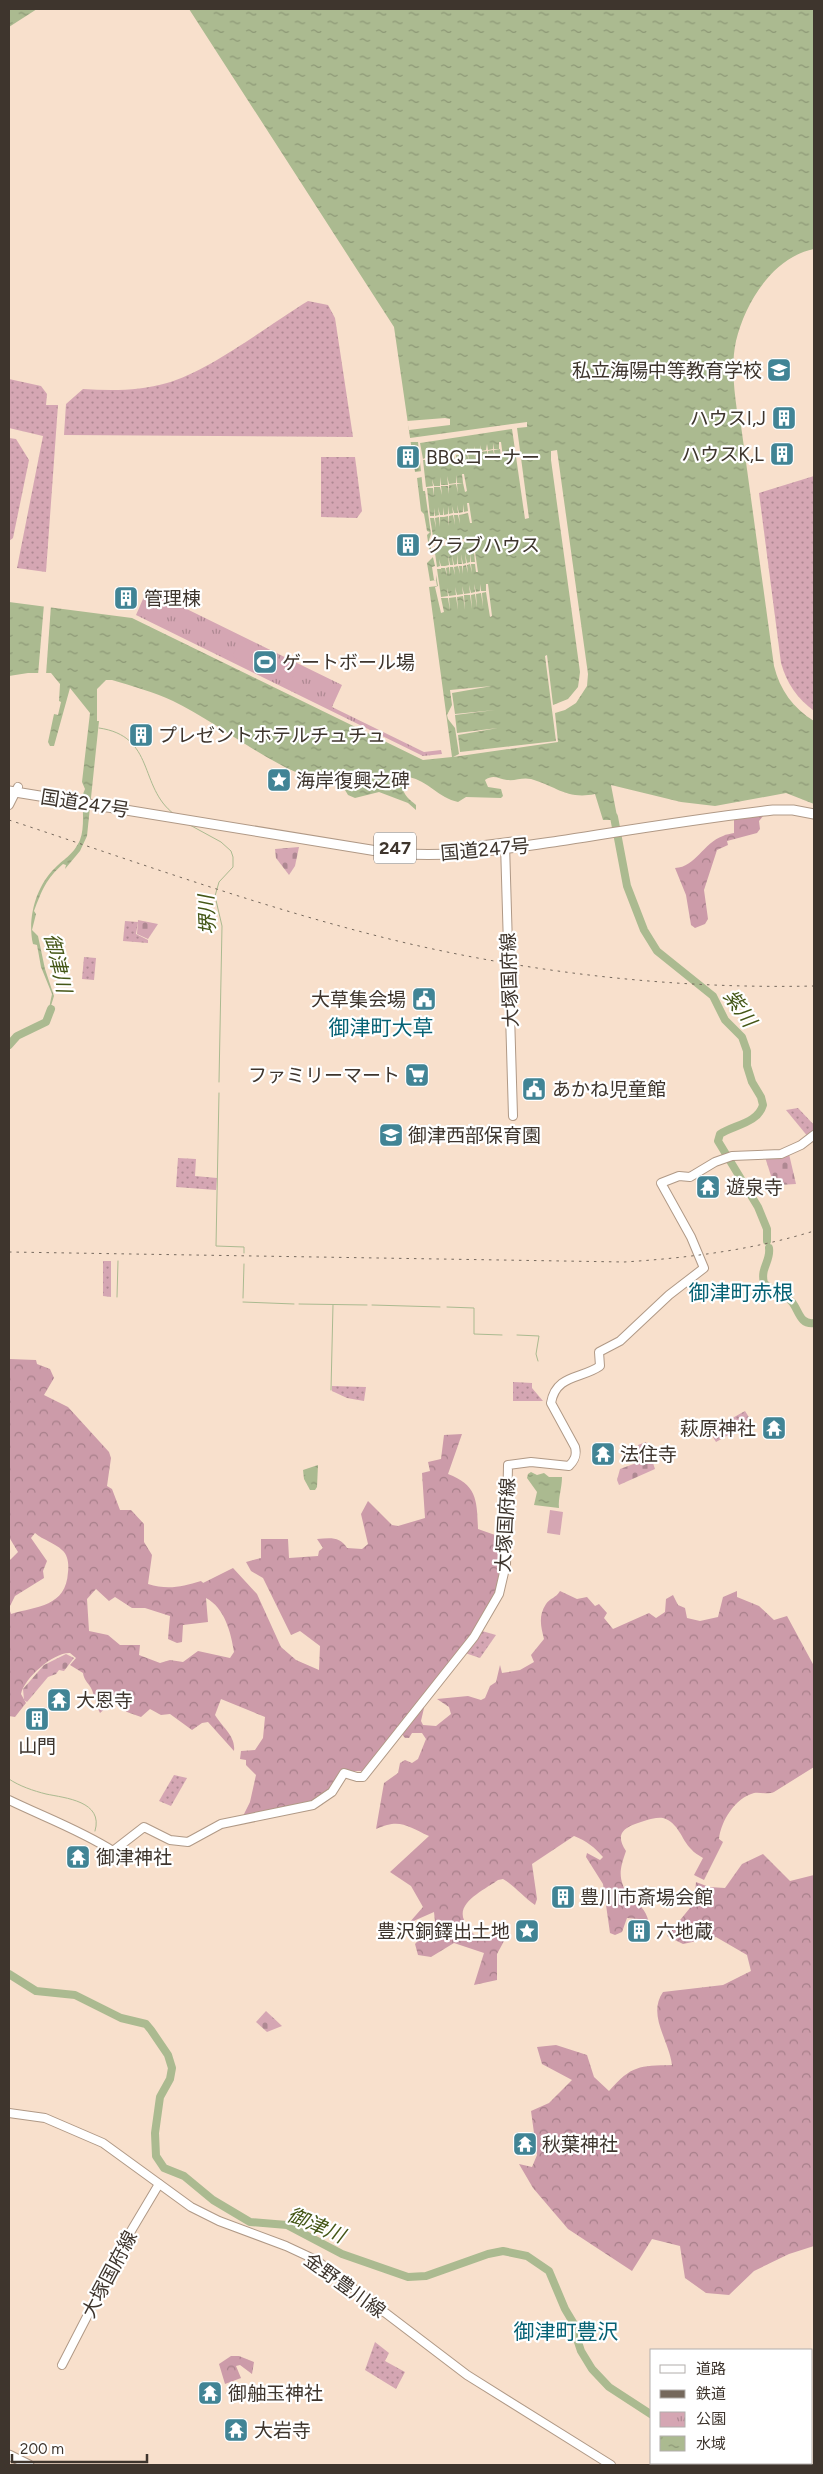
<svg xmlns="http://www.w3.org/2000/svg" width="823" height="2474" font-family="Figtree,'Noto Sans JP',sans-serif">
  <defs>
    <pattern id="grass-dots" width="8" height="8" patternUnits="userSpaceOnUse" patternTransform="scale(1.25)"><rect width="8" height="8" fill="#d5a6b3"/><path d="M2 2h.1M6 6h.1" fill="none" stroke="#ae8892" stroke-width="1.8" stroke-linecap="round"/></pattern>
    <pattern id="forest-crowns" width="20" height="18" patternUnits="userSpaceOnUse" patternTransform="scale(1.25)"><rect width="20" height="18" fill="#cc9ba9"/><path d="M2 6a3 3 0 1 1 6 0M12 15a3 3 0 1 1 6 0" fill="none" stroke="#a77f8a"/></pattern>
    <pattern id="cemetery-stones" width="16" height="16" patternUnits="userSpaceOnUse" patternTransform="scale(1.25)"><rect width="16" height="16" fill="#d5a6b3"/><path d="M2 7V4a2 2 0 0 1 4 0v3zM10 15v-3a2 2 0 0 1 4 0v3z" fill="#ae8892"/></pattern>
    <pattern id="park-tufts" width="24" height="20" patternUnits="userSpaceOnUse" patternTransform="scale(1.25)"><rect width="24" height="20" fill="#d5a6b3"/><path d="M3 7l-1-3M5 7V3M7 7l1-3M15 17l-1-3M17 17v-4M19 17l1-3" fill="none" stroke="#ae8892"/></pattern>
    <pattern id="water-ripples" width="26" height="14" patternUnits="userSpaceOnUse" patternTransform="scale(1.25)"><rect width="26" height="14" fill="#abba90"/><path d="M2 4q2-2 4 0t4 0M15 11q2-2 4 0t4 0" fill="none" stroke="#8d9876"/></pattern>
  </defs>
  <rect width="100%" height="100%" fill="#f8e0cc"/>
  <g fill="url(#grass-dots)">
    <path d="M308,301L328,305L335,318L353,437L64,435L66,404L83,389C111,391 140,391 167,383C211,370 267,326 308,301Z"/>
    <path d="M9,379L41,386L47,394L46,405H58L46,572L17,568L43,436L9,428Z"/>
    <path d="M9,438L16,439L29,460L13,538L9,541Z"/>
    <path d="M321,457H355L362,511L357,518L321,517Z"/>
    <path d="M814,476V711C797,698 787,684 781,663L759,493Z"/>
    <path d="M125,921L138,922L136,934L148,940V943L123,941Z"/>
    <path d="M84,957L96,958L94,980L82,979Z"/>
    <path d="M798,1108L814,1125V1134L809,1138L786,1110Z"/>
    <path d="M178,1158L196,1159L195,1176L217,1178L216,1190L176,1187Z"/>
    <path d="M103,1261H111V1297L103,1296Z"/>
    <path d="M513,1382L532,1383V1388L543,1401H513Z"/>
    <path d="M332,1386L366,1387L364,1401L347,1398L332,1391Z"/>
    <path d="M745,1411L752,1422L716,1442L709,1431Z"/>
    <path d="M482,1631L496,1635L480,1658L465,1653Z"/>
    <path d="M174,1775L187,1778L171,1806L159,1801Z"/>
    <path d="M375,2342L389,2353L385,2361L405,2372L396,2389L365,2370Z"/>
  </g>
  <g fill="url(#forest-crowns)" fill-rule="evenodd">
    <path d="M764,815L759,821L760,829L757,833L727,841L728,845L717,850L704,890L708,919L705,924L695,928L691,925L686,895L675,868C696,867 703,843 723,836C726,834 731,834 734,833V820Z"/>
    <path d="M9,1359L36,1360L37,1364L50,1369L54,1378L44,1395L68,1407L109,1452L111,1458L107,1486L112,1489L120,1510H131L144,1524V1542L152,1555L148,1584C167,1590 182,1587 201,1581L203,1583L233,1568L257,1594L281,1647L296,1660L319,1670L320,1646L300,1631L291,1635L263,1578L251,1571L246,1562L261,1558V1539H288L289,1558L318,1556L319,1551L323,1548L317,1539C330,1538 340,1536 347,1548L362,1549L368,1544L361,1514L368,1501L392,1525L398,1526L425,1518L422,1473L430,1471L428,1462L441,1459L444,1435L462,1434L448,1474C477,1485 477,1500 478,1529L495,1535L501,1540V1562L503,1565L497,1594L472,1636L364,1771H347L330,1791L311,1803L243,1816L250,1802L256,1775L246,1765V1760L240,1759L241,1751L255,1750L263,1738L265,1717L221,1699L215,1715C222,1727 236,1736 234,1751L208,1722L202,1723L192,1730L170,1714L161,1715L150,1709L141,1717L127,1712L116,1703L109,1705L100,1713C96,1705 95,1698 92,1690C89,1683 84,1681 83,1673L70,1665L76,1658L70,1653C54,1652 24,1678 21,1694L26,1703L15,1717L9,1716V1561L18,1552L9,1537ZM35,1533C43,1540 55,1543 62,1550C68,1555 69,1564 68,1572C66,1607 37,1606 11,1614L9,1608L15,1596L44,1578L43,1571L47,1561L31,1538ZM96,1589L109,1601L115,1597L132,1608H145L170,1616L168,1639L177,1643L182,1642L183,1625L208,1622L206,1598C225,1608 231,1633 234,1652L230,1658L198,1651L183,1662L170,1660L160,1663L139,1655L140,1645H120L108,1635L89,1631L87,1599Z"/>
    <path d="M560,1591L577,1599L587,1597L595,1606L599,1604L607,1613L604,1618L613,1629L649,1613L656,1618L665,1612L666,1599L673,1595L678,1605L685,1608L687,1618L700,1621L718,1617L723,1597L737,1591V1597L759,1606L774,1620L787,1616L814,1666V1767L774,1792C767,1795 761,1792 754,1793C735,1798 721,1821 719,1839L723,1842L704,1880L694,1875L703,1858C699,1855 694,1853 691,1849C681,1839 679,1823 663,1818C658,1817 650,1819 644,1821C627,1826 613,1832 626,1851C618,1874 619,1878 629,1899C643,1905 647,1913 650,1927L640,1937L642,1927L639,1919L627,1918L622,1932L615,1935L610,1933L603,1884L586,1857L587,1853L600,1860L603,1857C594,1847 587,1841 574,1836L532,1864L537,1899L535,1905C523,1897 515,1886 503,1879L498,1880C486,1889 456,1902 464,1920C466,1927 474,1934 479,1939L485,1940L505,1925H509L510,1930L497,1954V1980L474,1985L484,1953L454,1943L431,1957L418,1955L415,1944L435,1922L434,1912L409,1923L423,1907L411,1886L390,1872L429,1836C407,1826 400,1818 376,1829L384,1783L398,1773L400,1763L405,1760L412,1763L418,1759L426,1739L422,1733H412L409,1738H405L401,1733L421,1708H424L421,1721L423,1725L436,1726L451,1714L449,1707L437,1699L468,1696L481,1700L485,1698L490,1686L496,1682L500,1665L502,1673L520,1670L534,1662L531,1655L544,1639C541,1627 538,1616 546,1604C550,1598 556,1598 560,1591Z"/>
    <path d="M763,1854L790,1881L814,1875V2246L789,2254L754,2271L729,2295L706,2293L685,2278L680,2246L652,2239L632,2271L568,2229L533,2188L519,2164L532,2167L537,2155L531,2111L549,2103L572,2080L542,2064L537,2047L556,2045L587,2055L594,2077L609,2091C632,2065 639,2066 672,2065C669,2040 647,2015 663,1992L723,1985L751,1971L747,1955L716,1937L683,1944L667,1936L694,1903L696,1882L709,1887L725,1888L742,1864Z"/>
    <path d="M231,2356H239L254,2362L252,2374L240,2365L236,2366L241,2378L225,2384L219,2364Z"/>
  </g>
  <g fill="url(#cemetery-stones)">
    <path d="M299,847L295,866L289,875L276,858L275,849Z"/>
    <path d="M138,920L158,924L148,939L137,934Z"/>
    <path d="M789,1154L796,1184L779,1185L772,1179L765,1157Z"/>
    <path d="M646,1442L655,1469L619,1485L617,1480L620,1469L639,1462L637,1458L641,1455L638,1445Z"/>
    <path d="M66,1654L74,1658L64,1671L59,1670L56,1674L48,1677L27,1702L24,1700L23,1689L44,1665Z"/>
    <path d="M266,2011L282,2026L267,2032L256,2022Z"/>
  </g>
  <path fill="url(#park-tufts)" d="M150,591L342,685L332,707L424,752L441,750L442,754L423,756L136,615L146,592Z"/>
  <g fill="#d5a6b3">
    <path d="M241,639L297,668L289,685L232,656Z"/>
    <path d="M550,1510L563,1512L560,1535L547,1533Z"/>
  </g>
  <g fill="url(#water-ripples)">
    <path d="M9,9H37L9,27Z"/>
    <path d="M189,9H814V249C773,257 745,303 736,341C731,364 734,389 737,411H739L774,666C780,690 793,708 814,721V804L786,793L715,806L681,802L611,785L617,816L612,817V820H603L595,794C567,800 556,786 531,779C522,777 516,781 507,780C498,779 494,774 485,780L488,787L501,789L503,796L501,798L466,797L458,802C439,798 428,781 409,777L402,786C404,796 409,799 416,805V810L408,803L379,792L355,798L348,795L342,785C286,781 224,725 173,701C154,692 132,686 112,680H106L97,689V721H99L87,836L80,851L65,869L66,865L63,864C46,879 42,890 34,911L36,914L32,930L38,936L45,969L54,996L46,1022L52,994L41,967L37,945L33,944C27,919 36,886 55,868C66,857 73,855 80,840C85,827 82,809 83,794L85,789L82,782L90,713L70,688L54,746H50L48,742L54,714L58,715L61,702L59,701L60,684L51,673H28L9,676V602L132,618L423,760L452,757L429,587L437,586L436,580L430,581L427,563L433,557V554L430,555L427,535L430,532L427,531L424,514L421,511L417,478L422,477V471L415,472L394,327Z"/>
    <path d="M318,1465L317,1487L315,1490H310L304,1479L303,1470Z"/>
    <path d="M531,1472L537,1475L544,1473L549,1477H562C562,1488 558,1498 559,1508L534,1505L537,1492L527,1478L528,1474Z"/>
  </g>
  <g fill="#f8e0cc">
    <path d="M445,418L450,419V425L409,430L407,421Z"/>
    <path d="M527,422V427L517,428L529,518L525,519L512,429L420,443L423,459L425,458V452L426,458H428L427,452L429,458L432,457V451L433,457H436V451L437,457L439,456V450L440,456H443V450L444,456L447,455L446,449L448,455H451V449L452,455L454,454V448L455,454H461L460,448L462,453H467V447L468,453L474,452V446L475,452L480,451V445L481,451L486,450L487,444L488,450L493,449V443L494,449H499V442H501L503,457H501L500,449L494,450L495,458L493,450L488,451V459L487,451L481,452V460L480,452L475,453L476,460L474,453L468,454L469,461L467,454L462,455V462L461,455H456V463L454,456H452L453,463L451,456L448,457V464L447,457H444V464L443,457H440L441,465L440,458H437L438,465L436,458H433V466L432,459H429V466L428,459L426,460L427,467L425,460H423L426,487L433,486L432,479L434,486H440V477L441,485H448L447,476L449,484L456,483V475L457,483H463L462,474H464L467,491L465,492L463,483L457,484L458,493L456,484L449,485V494L448,486H441L442,495L440,487H434V496L433,488H427L430,516H434V508L435,516L439,515L438,507L440,515H443V507L444,515L448,514V506L449,514L453,513L452,506L454,513H458L457,505L459,513L463,512V504L464,512L468,511L467,503H469L472,523H470L468,513L464,514L466,524L464,514L459,515L460,524L458,515H454L455,525L453,515L449,516V526L448,516L444,517L445,526L444,517H440V527L439,517L435,518L436,528L434,518H430L434,543L446,539L447,541L473,538V540L438,547L434,546L437,567L440,566L439,559L441,566H445L444,558L445,566L449,565L448,555L450,565H453L452,555L454,565L457,564V554L458,564H462L461,554L463,564L466,563L465,553L467,563L470,562V553L471,562H475L474,552H475L478,572H476L475,564H471L472,573L470,564L467,565L468,573L466,565L463,566V574L462,566H459L460,574L458,566L454,567L455,575L453,567H450V575L449,567L446,568L447,576L445,568H441L442,576L441,569H437L441,597L448,596L447,588L449,596L456,595L455,587L457,595L463,594L462,586L464,594L470,593L469,585L471,593L475,592L474,584L476,592L480,591V584L481,591H486V584H488L492,616L490,617L486,592L482,593L483,607L481,593L476,594L477,608L475,594L471,595L472,609L470,595H464L465,610L463,596L457,597L458,610L456,597L449,598L450,611L448,598H441L444,612L441,613L435,587L438,586L436,575V580H434L432,567L435,566L429,540L431,534L425,491H423L418,442H410V438Z"/>
    <path d="M557,450L588,674L587,686L576,703L565,710L555,713L558,742L453,757L459,754L455,728L448,719L447,715L452,705L450,690L492,686L452,693L455,714L495,710L455,715L457,733L498,728L458,735L460,752L556,741L545,656L547,655L553,705L568,699L578,687L580,672L551,460V451Z"/>
    <path d="M44,604L51,605L46,675H38Z"/>
  </g>
  <g fill="none" stroke-linecap="round" stroke-linejoin="round">
    <g stroke="#abba90" stroke-width="1">
      <path d="M99,728C156,736 138,787 174,814"/>
      <path d="M188,824L221,842L231,851L233,857V867L219,882L215,896L222,926L219,1082"/>
      <path d="M219,1093L216,1246L244,1247V1253"/>
      <path d="M117,1297L118,1261"/>
      <path d="M243,1298L244,1264"/>
      <path d="M243,1302L294,1304"/>
      <path d="M299,1304L367,1305"/>
      <path d="M372,1305L440,1307"/>
      <path d="M447,1307L474,1308V1334L502,1335"/>
      <path d="M517,1335L539,1336L536,1354L538,1361"/>
      <path d="M331,1390L333,1305"/>
      <path d="M9,1779C19,1786 34,1791 46,1794C65,1798 104,1801 95,1831"/>
    </g>
    <g stroke="#abba90" stroke-width="8">
      <path d="M614,817L627,886L644,930L657,951L713,996L725,1020L742,1037L747,1051V1066L752,1082L761,1097L763,1105C758,1123 734,1125 720,1134L718,1141L758,1207L767,1229V1241"/>
      <path d="M9,1045L17,1036L46,1022L51,1009"/>
      <path d="M769,1248C771,1261 760,1268 764,1283C772,1292 783,1293 791,1301C799,1309 799,1325 814,1323"/>
      <path d="M9,1974L36,1991L75,1995L121,2018L146,2024L151,2030L168,2055L172,2068L170,2079L160,2097L155,2133L156,2156L164,2168L184,2176L213,2200L250,2222L287,2225L342,2254L408,2277L426,2276L488,2254L503,2251L527,2256L549,2271L565,2309L577,2329V2339L581,2351L592,2369L609,2387L652,2415"/>
      <path d="M726,2463L730,2465"/>
    </g>
    <defs>
      <g id="major">
        <path d="M9,805L18,787"/>
        <path d="M505,844L513,1116"/>
        <path d="M9,1800C44,1817 80,1830 113,1851L144,1827L170,1840L188,1842L221,1824L313,1805L332,1792L344,1773L357,1777H363L474,1637L499,1594L506,1564L508,1465L531,1462L569,1466C575,1460 577,1455 575,1447L551,1403C556,1374 582,1379 600,1366L599,1352L620,1341L669,1295L704,1268L691,1237L661,1183L679,1176L690,1177L715,1162L732,1156L781,1154L801,1145L814,1135"/>
        <path d="M9,2113L45,2118L103,2143L191,2207L219,2221L286,2246L316,2260L467,2375L611,2465"/>
        <path d="M62,2365L131,2231L159,2184"/>
      </g>
      <g id="highway">
        <path d="M9,791L377,851C438,860 498,850 559,841C630,830 702,818 773,810H793L814,814"/>
        <path d="M481,846L520,841"/>
        <path d="M9,2455L29,2465"/>
      </g>
    </defs>
    <use href="#major" stroke="#b09986" stroke-width="10"/>
    <use href="#highway" stroke="#b09986" stroke-width="11"/>
    <use href="#major" stroke="#fff" stroke-width="8"/>
    <use href="#highway" stroke="#fff" stroke-width="9"/>
    <g stroke="#75685c" stroke-width="1" stroke-dasharray="2.5 5" stroke-linecap="butt">
      <path d="M9,820C140,863 271,911 406,943C540,974 677,989 814,986"/>
      <path d="M9,1252L624,1262C688,1258 752,1250 814,1231"/>
    </g>
  </g>
  <defs>
    <symbol id="school-square" viewBox="-11 -11 22 22"><rect x="-9" y="-9" width="18" height="18" rx="4" fill="#418495" stroke="#fff"/><path d="M0-5L7-2L0 1L-7-2ZM-4 1L0 2.5L4 1V4Q0 6-4 4Z" fill="#fff"/></symbol>
    <symbol id="building-square" viewBox="-11 -11 22 22"><rect x="-9" y="-9" width="18" height="18" rx="4" fill="#418495" stroke="#fff"/><path d="M-4-6H4V6H1V3H-1V6H-4ZM-2.5-4.3h1.7v1.8h-1.7ZM.8-4.3h1.7v1.8H.8ZM-2.5-1h1.7V.8h-1.7ZM.8-1h1.7V.8H.8Z" fill="#fff"/></symbol>
    <symbol id="stadium-square" viewBox="-11 -11 22 22"><rect x="-9" y="-9" width="18" height="18" rx="4" fill="#418495" stroke="#fff"/><path d="M0-5a6.5 5 0 1 0 0 10a6.5 5 0 1 0 0-10ZM-3.5-1.8h7v3.6h-7Z" fill="#fff"/></symbol>
    <symbol id="sight-square" viewBox="-11 -11 22 22"><rect x="-9" y="-9" width="18" height="18" rx="4" fill="#418495" stroke="#fff"/><path d="M0-6L1.8-2.2L6-1.7L2.9 1.2L3.7 5.4L0 3.3L-3.7 5.4L-2.9 1.2L-6-1.7L-1.8-2.2Z" fill="#fff"/></symbol>
    <symbol id="civic-square" viewBox="-11 -11 22 22"><rect x="-9" y="-9" width="18" height="18" rx="4" fill="#418495" stroke="#fff"/><path d="M-.6-6.5H3V-4.5H.6V-3L4-1V1h2V6H-6V1h2V-1L-.6-3ZM-1.2 2.5V6h2.4V2.5Z" fill="#fff"/></symbol>
    <symbol id="supermarket-square" viewBox="-11 -11 22 22"><rect x="-9" y="-9" width="18" height="18" rx="4" fill="#418495" stroke="#fff"/><path d="M-6-5.5h2.5l.6 2H6L4.5 2H-2.5L-4.4-4H-6ZM-1.5 3.2a1.3 1.3 0 1 0 .1 0ZM3 3.2a1.3 1.3 0 1 0 .1 0Z" fill="#fff"/></symbol>
    <symbol id="temple-square" viewBox="-11 -11 22 22"><rect x="-9" y="-9" width="18" height="18" rx="4" fill="#418495" stroke="#fff"/><path d="M0-6L5-2H3V0L6.5 2.5H4V6H1.5V3h-3V6H-4V2.5H-6.5L-3 0V-2H-5Z" fill="#fff"/></symbol>
  </defs>
  <g fill-rule="evenodd">
    <use href="#school-square" x="765" y="356" width="28" height="28"/>
    <use href="#building-square" x="770" y="404" width="28" height="28"/>
    <use href="#building-square" x="768" y="440" width="28" height="28"/>
    <use href="#building-square" x="394" y="443" width="28" height="28"/>
    <use href="#building-square" x="394" y="531" width="28" height="28"/>
    <use href="#building-square" x="112" y="584" width="28" height="28"/>
    <use href="#stadium-square" x="251" y="648" width="28" height="28"/>
    <use href="#building-square" x="127" y="721" width="28" height="28"/>
    <use href="#sight-square" x="265" y="766" width="28" height="28"/>
    <use href="#civic-square" x="410" y="985" width="28" height="28"/>
    <use href="#supermarket-square" x="403" y="1061" width="28" height="28"/>
    <use href="#civic-square" x="520" y="1075" width="28" height="28"/>
    <use href="#school-square" x="377" y="1121" width="28" height="28"/>
    <use href="#temple-square" x="694" y="1173" width="28" height="28"/>
    <use href="#temple-square" x="760" y="1414" width="28" height="28"/>
    <use href="#temple-square" x="589" y="1440" width="28" height="28"/>
    <use href="#temple-square" x="45" y="1686" width="28" height="28"/>
    <use href="#building-square" x="23" y="1705" width="28" height="28"/>
    <use href="#temple-square" x="64" y="1843" width="28" height="28"/>
    <use href="#building-square" x="549" y="1883" width="28" height="28"/>
    <use href="#sight-square" x="513" y="1917" width="28" height="28"/>
    <use href="#building-square" x="625" y="1917" width="28" height="28"/>
    <use href="#temple-square" x="511" y="2130" width="28" height="28"/>
    <use href="#temple-square" x="196" y="2379" width="28" height="28"/>
    <use href="#temple-square" x="222" y="2416" width="28" height="28"/>
  </g>
  <g text-anchor="middle" stroke-width="4.5" stroke-linejoin="round" paint-order="stroke">
    <rect fill="#fff" stroke="#78726c" stroke-width="1" x="374" y="832.5" width="42" height="31" rx="4"/>
    <g font-size="18" font-weight="bold" fill="#3e352d">
      <text x="395" y="854">247</text>
    </g>
    <g font-size="19" fill="#3e352d" stroke="#fff" text-anchor="start">
      <text x="762" y="377" text-anchor="end">私立海陽中等教育学校</text>
      <text x="766" y="425" text-anchor="end">ハウスI,J</text>
      <text x="764" y="461" text-anchor="end">ハウスK,L</text>
      <text x="426" y="464">BBQコーナー</text>
      <text x="426" y="552">クラブハウス</text>
      <text x="144" y="605">管理棟</text>
      <text x="282" y="669">ゲートボール場</text>
      <text x="158" y="742">プレゼントホテルチュチュ</text>
      <text x="296" y="787">海岸復興之碑</text>
      <text x="406" y="1006" text-anchor="end">大草集会場</text>
      <text x="400" y="1082" text-anchor="end">ファミリーマート</text>
      <text x="552" y="1096">あかね児童館</text>
      <text x="408" y="1142">御津西部保育園</text>
      <text x="726" y="1194">遊泉寺</text>
      <text x="756" y="1435" text-anchor="end">萩原神社</text>
      <text x="620" y="1461">法住寺</text>
      <text x="76" y="1707">大恩寺</text>
      <text x="37" y="1753" text-anchor="middle">山門</text>
      <text x="96" y="1864">御津神社</text>
      <text x="580" y="1904">豊川市斎場会館</text>
      <text x="510" y="1938" text-anchor="end">豊沢銅鐸出土地</text>
      <text x="656" y="1938">六地蔵</text>
      <text x="542" y="2151">秋葉神社</text>
      <text x="228" y="2400">御舳玉神社</text>
      <text x="254" y="2437">大岩寺</text>
    </g>
    <g font-size="19" fill="#3e352d" stroke="#fff">
      <text transform="translate(85 803) rotate(9)" y="7">国道247号</text>
      <text transform="translate(485 849) rotate(-5)" y="7">国道247号</text>
      <text transform="translate(509 980) rotate(-92)" y="7">大塚国府線</text>
      <text transform="translate(505 1525) rotate(-87)" y="7">大塚国府線</text>
      <text transform="translate(109 2274) rotate(-62)" y="7">大塚国府線</text>
      <text transform="translate(345 2285) rotate(36)" y="7">金野豊川線</text>
    </g>
    <g font-size="20" font-style="italic" fill="#455717" stroke="#fff">
      <text transform="translate(207 915) rotate(-93)" y="7">堺川</text>
      <text transform="translate(58 963) rotate(77)" y="7">御津川</text>
      <text transform="translate(740 1008) rotate(55)" y="7">紫川</text>
      <text transform="translate(316 2225) rotate(23)" y="7">御津川</text>
    </g>
    <g font-size="21" fill="#066274" stroke="#fff">
      <text x="381" y="1035">御津町大草</text>
      <text x="741" y="1300">御津町赤根</text>
      <text x="566" y="2339">御津町豊沢</text>
    </g>
  </g>
  <rect width="823" height="2474" fill="none" stroke="#3e352d" stroke-width="20"/>
  <rect x="650" y="2349" width="162" height="115" fill="#ffffff" stroke="#b2aeab"/>
  <rect x="660" y="2365" width="25" height="8" fill="#ffffff" stroke="#b2aeab"/>
  <text x="696" y="2374" font-size="15" fill="#3e352d">道路</text>
  <rect x="660" y="2390" width="25" height="8" fill="#75685c" stroke="#b2aeab"/>
  <text x="696" y="2399" font-size="15" fill="#3e352d">鉄道</text>
  <rect x="660" y="2412" width="25" height="15" fill="url(#park-tufts)" stroke="#b2aeab"/>
  <text x="696" y="2424" font-size="15" fill="#3e352d">公園</text>
  <rect x="660" y="2436" width="25" height="15" fill="url(#water-ripples)" stroke="#b2aeab"/>
  <text x="696" y="2449" font-size="15" fill="#3e352d">水域</text>
  <path d="M12 2454v8h135v-8" fill="none" stroke="#3e352d" stroke-width="2.5"/>
  <text x="20" y="2454" font-size="15" fill="#3e352d" stroke="#ffffff" stroke-width="4" paint-order="stroke">200 m</text>
</svg>
